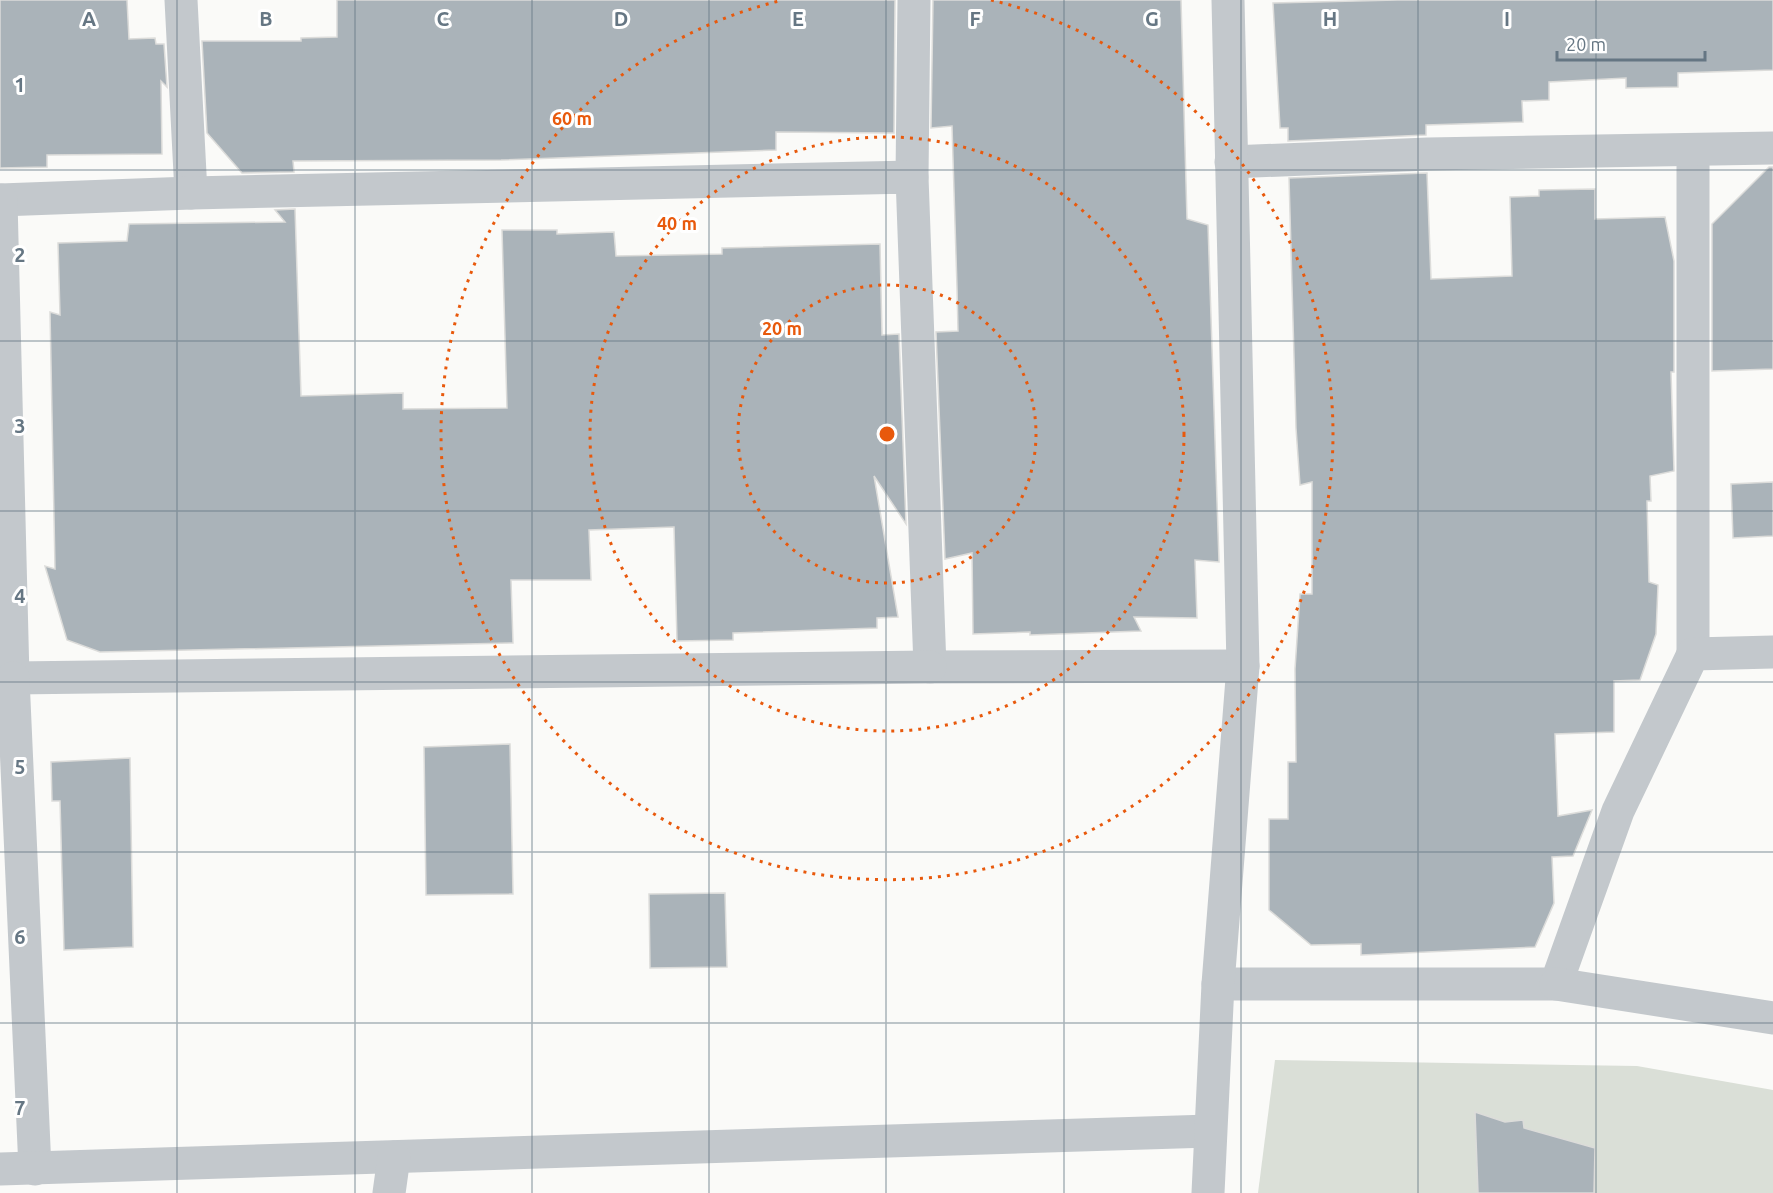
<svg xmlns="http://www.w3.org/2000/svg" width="1773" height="1193" font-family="Ubuntu,sans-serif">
  <rect width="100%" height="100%" fill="#fafaf8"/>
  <path fill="#dadfd7" d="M1275,1060L1637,1066L1773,1090V1193H1258Z"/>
  <g fill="#aab3b9" stroke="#dcdcda" stroke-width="1.5">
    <path d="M0,0H127L129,39L155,38L156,44H164L167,87L161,81L162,154L47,155V167L0,168Z"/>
    <path d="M337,0H895L894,133L776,132V150L501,160L293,161L294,172L242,173L207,133L202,41H301V38L337,37Z"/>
    <path d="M933,0H1181L1187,219L1208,225L1219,562L1195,560L1197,618L1134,617L1141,631L1030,635V632L973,634L972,553L945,559L936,332L958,331L957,288L952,126L931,128Z"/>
    <path d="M1397,0H1773V70L1678,73V87L1626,88V78L1549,82V100L1522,101L1523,122L1426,125V135L1288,141V128H1280L1273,3Z"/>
    <path d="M1769,167H1773V369L1712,371V224Z"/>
    <path d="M1427,173L1431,279L1512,276L1510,197L1539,196V190L1595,189V219L1665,217L1674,261V372H1671L1674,471L1650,476L1651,501H1647L1649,582L1658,585L1656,634L1640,680L1614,681V732L1555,734L1558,816L1592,810L1573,856L1552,857L1554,903L1535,947L1361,955V944L1311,945L1269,910V819H1288V762H1296L1295,669L1300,594H1312V482L1300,485L1296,428L1289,178Z"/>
    <path d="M295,209L301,396L403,393V409L507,408L502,230H557V234L614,232L616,256L722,254V248L880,244L882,335L899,334L906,524L874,476L898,617L877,618V628L733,633V640L677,641L674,527L589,530L591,580H511L513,643L100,652L67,640L45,566L55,569L50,312L60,315L58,243L127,241L129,224L285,222L275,210Z"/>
    <path d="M1773,482V536L1733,538L1731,484Z"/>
    <path d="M510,744L513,894L426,895L424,747Z"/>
    <path d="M130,758L133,947L64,950L60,801H52L51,762Z"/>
    <path d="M725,893L727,967L650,968L649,894Z"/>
    <path d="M1475,1112L1505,1122L1523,1120L1524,1128L1595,1148L1594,1193H1478Z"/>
  </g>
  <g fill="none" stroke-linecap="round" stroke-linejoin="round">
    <g stroke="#c3c8cc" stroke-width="33">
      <path d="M181,0L191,193"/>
      <path d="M1693,150V654"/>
      <path d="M1231,162L1428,154L1773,148"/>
      <path d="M912,177L914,0"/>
      <path d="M0,200L191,193L912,177L930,667L1243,666"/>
      <path d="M1,200L13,678L930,667"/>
      <path d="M13,678L35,1169"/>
      <path d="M1218,984H1556L1618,811L1693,654L1773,652"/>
      <path d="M1556,984L1773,1018"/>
      <path d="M0,1169L1210,1131"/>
      <path d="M389,1193L394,1157"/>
      <path d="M1208,1193L1218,984L1243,666L1228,0"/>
    </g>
  </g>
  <path fill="none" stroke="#657683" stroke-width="1.5" stroke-opacity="0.55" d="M177,0V1193M355,0V1193M532,0V1193M709,0V1193M886,0V1193M1064,0V1193M1241,0V1193M1418,0V1193M1596,0V1193M0,170H1773M0,341H1773M0,511H1773M0,682H1773M0,852H1773M0,1023H1773"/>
  <g fill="none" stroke="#e8590c" stroke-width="3" stroke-dasharray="3 6">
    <circle cx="887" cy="434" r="149"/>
    <circle cx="887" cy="434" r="297"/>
    <path d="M991 0A446 446 0 1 1 783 0"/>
  </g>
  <g font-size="20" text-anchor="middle" font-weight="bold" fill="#657683" stroke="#fff" stroke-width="6" stroke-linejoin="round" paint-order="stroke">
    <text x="89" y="26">A</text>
    <text x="266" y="26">B</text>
    <text x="443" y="26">C</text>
    <text x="621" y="26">D</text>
    <text x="798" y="26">E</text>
    <text x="975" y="26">F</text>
    <text x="1152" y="26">G</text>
    <text x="1330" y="26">H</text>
    <text x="1507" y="26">I</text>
    <text x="20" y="92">1</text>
    <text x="20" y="262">2</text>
    <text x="20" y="433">3</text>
    <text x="20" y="603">4</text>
    <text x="20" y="774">5</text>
    <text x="20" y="944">6</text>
    <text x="20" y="1115">7</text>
  </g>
  <circle cx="887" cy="434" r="9" fill="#e8590c" stroke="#fff" stroke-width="3"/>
  <g font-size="18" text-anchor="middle" font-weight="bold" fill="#e8590c" stroke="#fff" stroke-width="6" stroke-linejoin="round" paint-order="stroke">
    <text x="572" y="125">60 m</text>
    <text x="677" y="230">40 m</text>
    <text x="782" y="335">20 m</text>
  </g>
  <path d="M1557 51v9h148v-9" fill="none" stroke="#657683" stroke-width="3"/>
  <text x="1566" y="51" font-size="18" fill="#657683" stroke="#ffffff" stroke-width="4.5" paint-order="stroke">20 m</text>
</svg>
